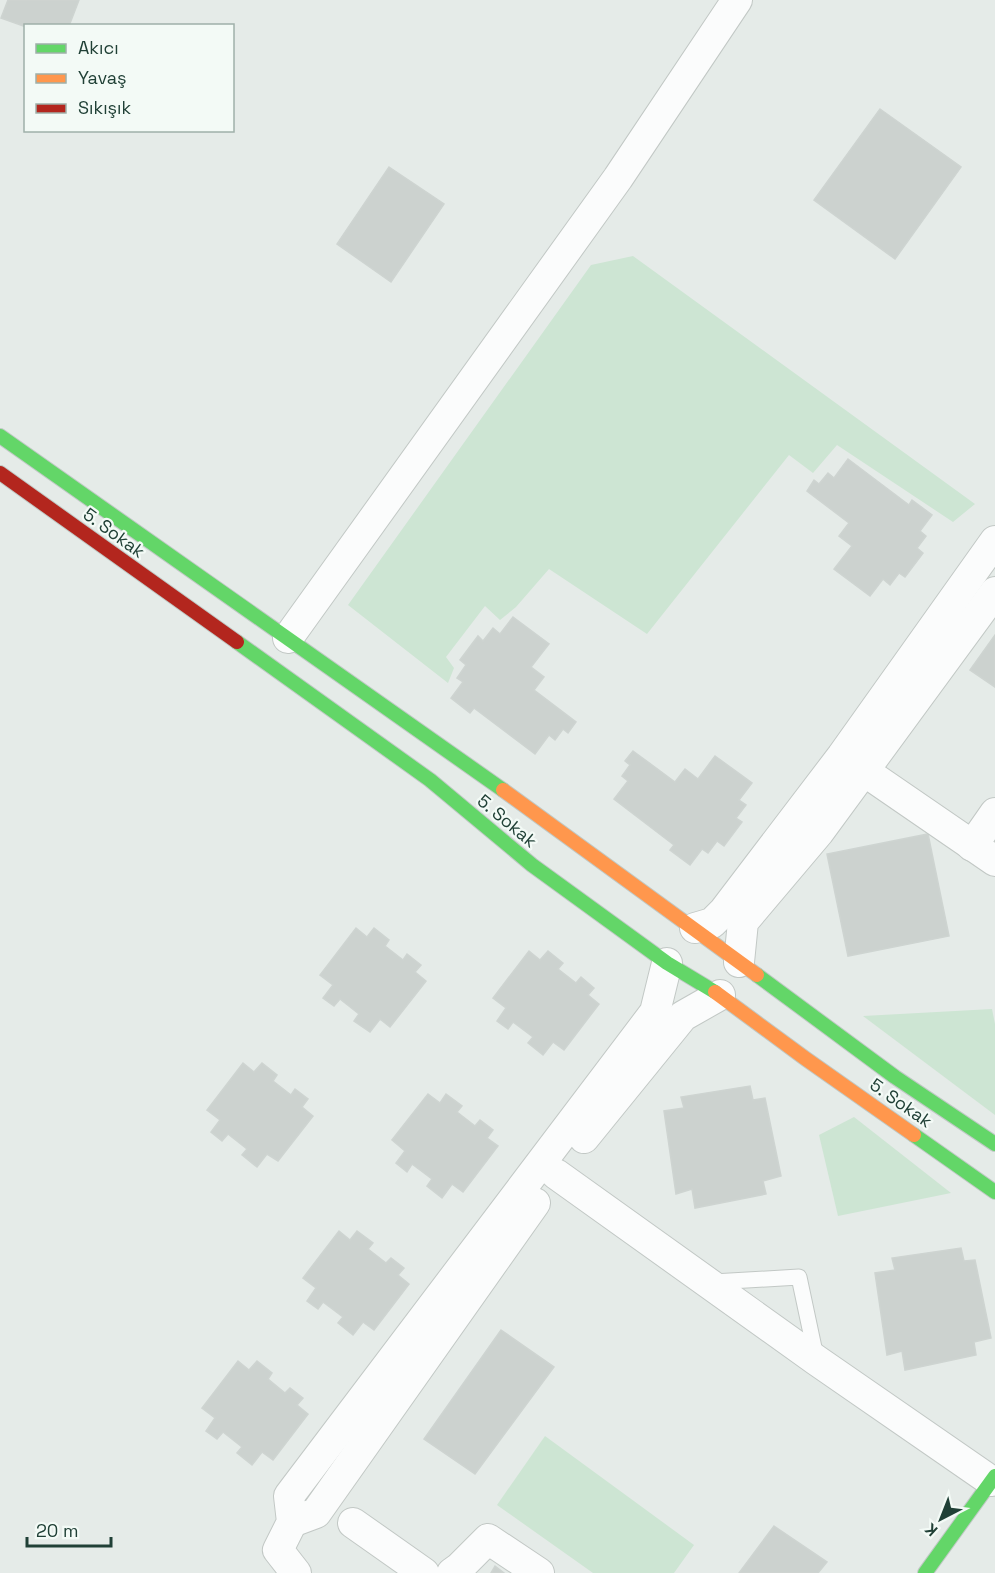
<svg xmlns="http://www.w3.org/2000/svg" width="995" height="1573" font-family="'Space Grotesk',sans-serif">
  <rect width="100%" height="100%" fill="#e5ebe8"/>
  <g fill="#cde5d3">
    <path d="M633,256L975,504L953,522L837,445L813,473L789,455L647,634L549,569L516,607L500,620L485,606L446,657L454,668L448,683L348,605L591,265Z"/>
    <path d="M992,1009L995,1024V1115L863,1016Z"/>
    <path d="M854,1117L951,1193L838,1216L819,1135Z"/>
    <path d="M545,1436L694,1545L674,1573H593L497,1505Z"/>
  </g>
  <g fill="#ccd2cf" stroke="#ced4d1" stroke-width="1.5">
    <path d="M8,0H79L69,26H26V27L1,18Z"/>
    <path d="M880,109L961,167L895,259L814,200Z"/>
    <path d="M389,167L444,204L391,282L337,244Z"/>
    <path d="M848,459L909,505L912,500L932,515L920,531L926,536L917,548L923,553L905,577L899,573L890,585L883,579L870,596L834,569L852,546L839,536L849,523L807,491L814,480L819,484L828,473L834,478Z"/>
    <path d="M513,617L549,644L531,667L544,677L534,690L576,722L568,733L563,729L555,740L549,735L535,754L474,708L470,713L451,698L463,682L457,678L466,665L460,660L478,636L483,641L493,628L500,634Z"/>
    <path d="M995,635V687L970,670Z"/>
    <path d="M633,751L675,782L685,769L698,779L715,756L752,783L739,800L746,805L736,818L742,822L724,846L717,841L708,853L702,849L690,865L670,850L674,845L614,799L628,781L622,776L630,765L625,761Z"/>
    <path d="M928,834L949,936L848,956L827,854Z"/>
    <path d="M356,928L367,937L374,928L389,940L385,946L403,960L407,954L421,965L415,972L426,981L390,1027L380,1019L370,1032L354,1021L359,1014L340,999L334,1006L323,998L333,985L320,975Z"/>
    <path d="M529,951L540,960L548,951L563,963L558,969L576,983L581,977L594,988L588,995L599,1004L564,1050L553,1042L543,1055L528,1043L533,1037L513,1022L508,1029L497,1021L506,1008L493,998Z"/>
    <path d="M243,1063L254,1072L262,1063L277,1075L273,1081L291,1095L295,1089L308,1099L302,1107L313,1116L278,1161L267,1154L257,1167L242,1155L247,1149L228,1134L222,1141L211,1132L220,1120L207,1110Z"/>
    <path d="M750,1086L753,1100L765,1098L781,1176L763,1181L766,1194L695,1208L692,1189L676,1194L664,1111L684,1108L681,1097Z"/>
    <path d="M428,1094L440,1103L446,1094L462,1106L457,1112L475,1126L480,1120L493,1130L487,1138L498,1146L463,1192L452,1184L442,1198L427,1186L432,1179L412,1164L407,1172L396,1163L405,1151L392,1140Z"/>
    <path d="M339,1231L350,1240L357,1231L373,1243L368,1249L386,1263L391,1258L404,1268L398,1275L409,1284L374,1330L363,1322L353,1335L338,1323L343,1317L323,1302L318,1309L307,1301L316,1288L303,1278Z"/>
    <path d="M961,1248L964,1261L975,1260L991,1338L974,1342L976,1355L905,1370L902,1351L887,1355L875,1273L895,1270L892,1258Z"/>
    <path d="M501,1330L554,1367L475,1474L424,1439Z"/>
    <path d="M238,1361L249,1370L257,1361L272,1373L268,1379L285,1393L290,1388L303,1398L297,1405L308,1414L273,1460L262,1452L252,1465L237,1453L242,1447L223,1432L217,1439L206,1431L215,1418L202,1408Z"/>
    <path d="M774,1526L827,1562L818,1573H739Z"/>
    <path d="M495,1566L504,1573H491Z"/>
  </g>
  <g fill="none" stroke-linecap="round" stroke-linejoin="round">
    <defs>
      <path id="lane" d="M713,1282L799,1277L816,1357"/>
      <g id="street">
        <path d="M288,638L618,178L737,0"/>
        <path d="M864,771L995,861"/>
        <path d="M972,846L995,813"/>
        <path d="M695,928L712,923L724,911L842,756L995,541"/>
        <path d="M739,962L743,922L819,832L995,592"/>
        <path d="M584,1138L683,1016L720,995"/>
        <path d="M556,1174L816,1360L991,1481"/>
        <path d="M292,1522L316,1513L535,1203"/>
        <path d="M353,1523L424,1573"/>
        <path d="M296,1573L278,1550L292,1522L289,1496L655,1012L667,963"/>
        <path d="M452,1573L459,1568L488,1539L539,1573"/>
      </g>
      <g id="fast">
        <path d="M0,436L503,790"/>
        <path d="M237,642L430,780L532,865L667,963L715,992"/>
        <path d="M757,975L895,1077L995,1144"/>
        <path d="M914,1135L995,1192"/>
        <path d="M925,1573L995,1476"/>
      </g>
      <g id="slow">
        <path d="M503,790L757,975"/>
        <path d="M715,992L806,1059L914,1135"/>
      </g>
      <path id="jam" d="M0,473L237,642"/>
    </defs>
    <use href="#lane" stroke="#c2c8c5" stroke-width="17"/>
    <use href="#street" stroke="#c2c8c5" stroke-width="32"/>
    <use href="#fast" stroke="#c0c9c5" stroke-width="16"/>
    <use href="#slow" stroke="#c0c9c5" stroke-width="16"/>
    <use href="#jam" stroke="#c0c9c5" stroke-width="16"/>
    <use href="#lane" stroke="#fbfcfc" stroke-width="15"/>
    <use href="#street" stroke="#fbfcfc" stroke-width="30"/>
    <use href="#fast" stroke="#63d668" stroke-width="14"/>
    <use href="#slow" stroke="#ff974d" stroke-width="14"/>
    <use href="#jam" stroke="#b3261e" stroke-width="14"/>
  </g>
  <g text-anchor="middle" stroke-width="4.5" stroke-linejoin="round" paint-order="stroke">
    <g font-size="18" fill="#204036" stroke="#f3faf6">
      <text transform="translate(114 533) rotate(36)" y="6">5. Sokak</text>
      <text transform="translate(507 821) rotate(40)" y="6">5. Sokak</text>
      <text transform="translate(901 1103) rotate(35)" y="6">5. Sokak</text>
    </g>
  </g>
  <rect x="24" y="24" width="210" height="108" fill="#f3faf6" stroke="#9fb0a9" stroke-width="1.5"/>
  <rect x="36" y="44" width="30" height="9" fill="#63d668" stroke="#9fb0a9" stroke-width="1.5"/>
  <text x="78" y="54" font-size="18" fill="#204036">Akıcı</text>
  <rect x="36" y="74" width="30" height="9" fill="#ff974d" stroke="#9fb0a9" stroke-width="1.5"/>
  <text x="78" y="84" font-size="18" fill="#204036">Yavaş</text>
  <rect x="36" y="104" width="30" height="9" fill="#b3261e" stroke="#9fb0a9" stroke-width="1.5"/>
  <text x="78" y="114" font-size="18" fill="#204036">Sıkışık</text>
  <g transform="translate(941 1519) rotate(222)" stroke="#f3faf6" stroke-width="4.5" paint-order="stroke">
  <path d="M0-4.5L10 22L0 15L-10 22Z" fill="#204036"/>
  <text y="-9" font-size="16" font-weight="bold" text-anchor="middle" fill="#204036">K</text>
  </g>
  <path d="M27 1537v9h84v-9" fill="none" stroke="#204036" stroke-width="3"/>
  <text x="36" y="1537" font-size="18" fill="#204036" stroke="#f3faf6" stroke-width="4.5" paint-order="stroke">20 m</text>
</svg>
